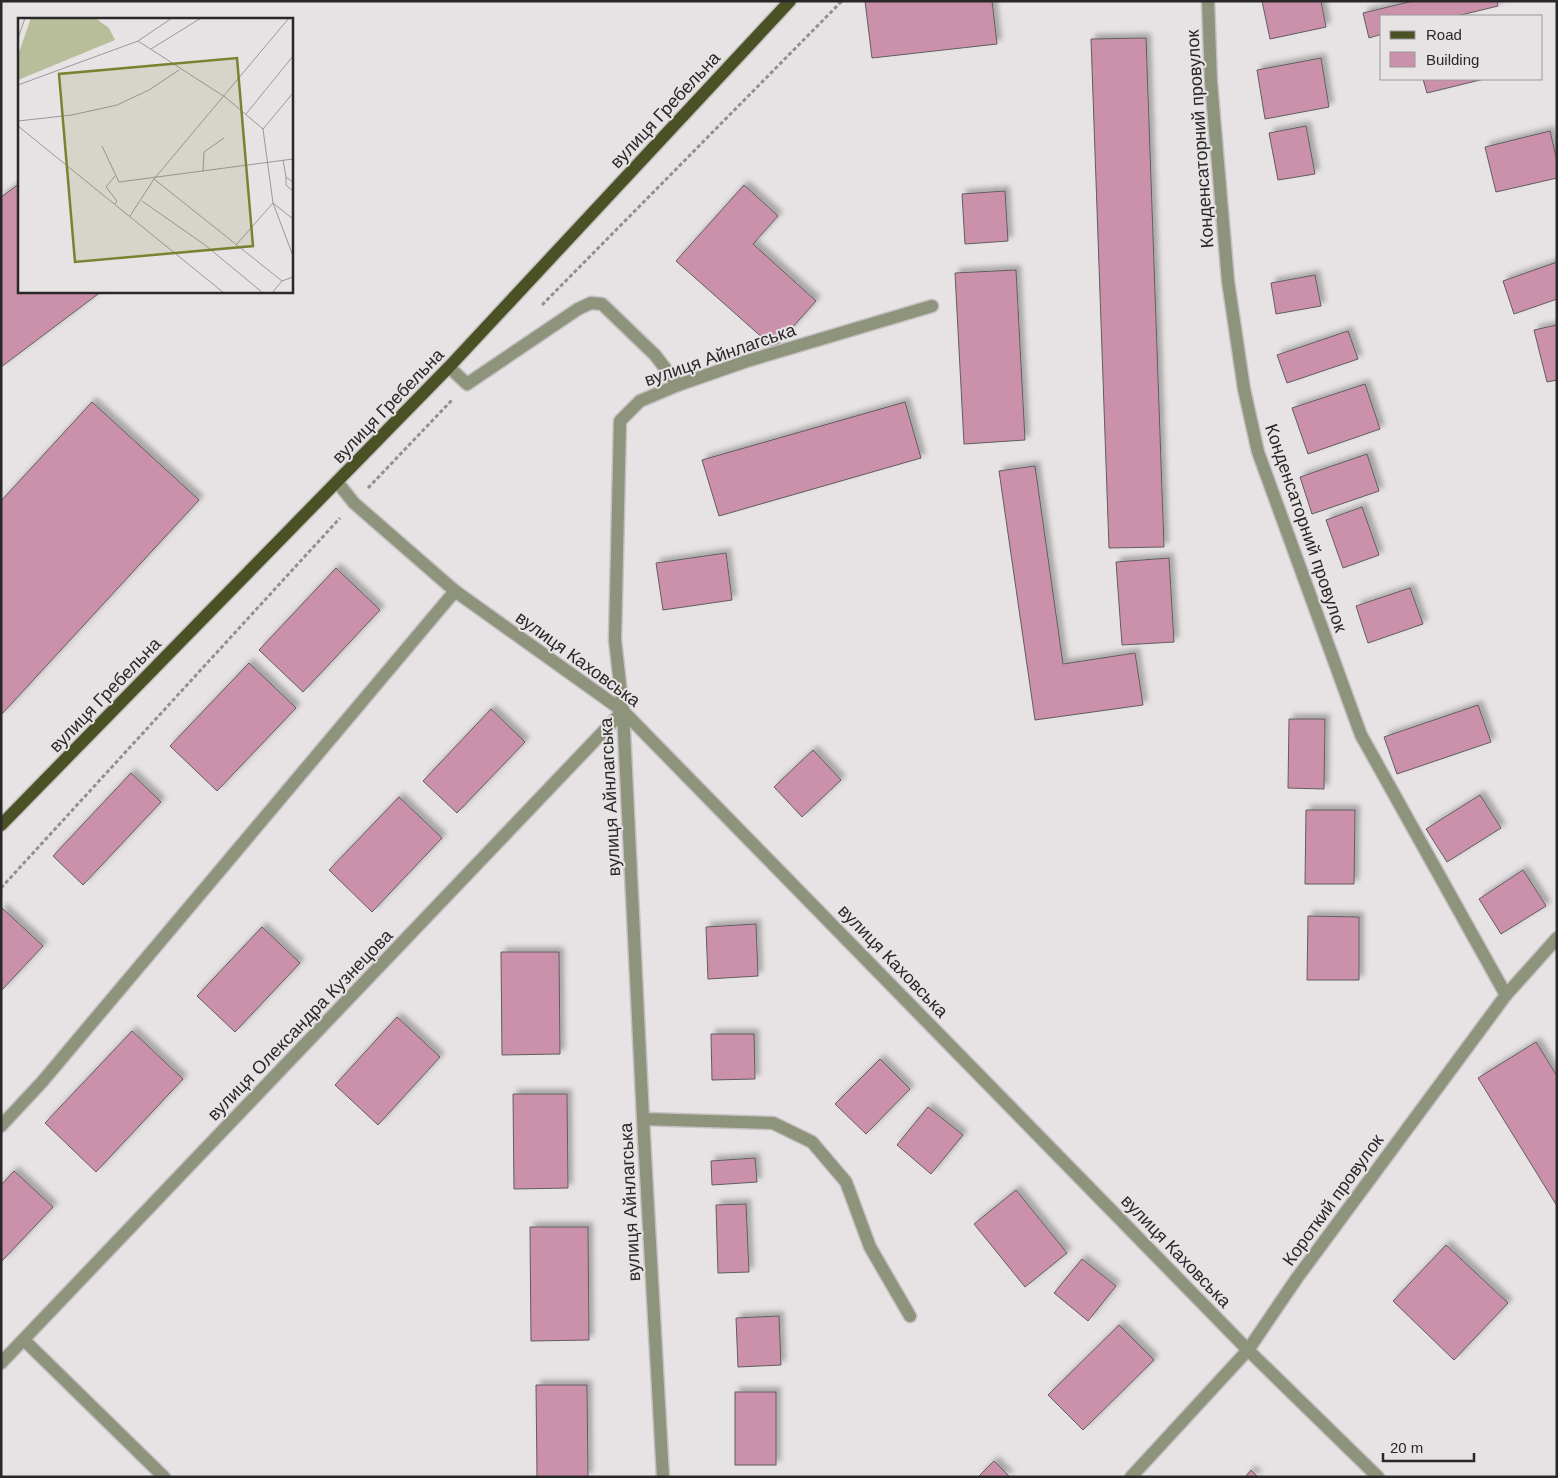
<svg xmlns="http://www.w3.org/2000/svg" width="1558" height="1478" font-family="Helvetica,sans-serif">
  <defs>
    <filter id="shadow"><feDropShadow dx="4.5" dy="-4.5" stdDeviation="2.5" flood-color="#0004"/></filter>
  </defs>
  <rect width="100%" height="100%" fill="#e7e3e4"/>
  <g fill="#cb91ab" stroke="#615d5f" filter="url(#shadow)">
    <path d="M865,1H992L997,44L872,58Z"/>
    <path d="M1262,1H1321L1326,27L1270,39Z"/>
    <path d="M1413,1H1497L1498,6L1457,16H1382V34L1369,38L1363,13Z"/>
    <path d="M1146,38L1164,547L1109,548L1091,39Z"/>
    <path d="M1321,58L1329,107L1265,119L1257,70Z"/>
    <path d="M1423,79H1484L1427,93Z"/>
    <path d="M1306,126L1315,174L1278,180L1269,133Z"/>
    <path d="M1550,131L1557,161V178L1496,192L1485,147Z"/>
    <path d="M19,184V291H102L1,367V197Z"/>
    <path d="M744,185L778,216L753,244L816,301L774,348L676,261Z"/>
    <path d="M1005,191L1008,241L965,244L962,194Z"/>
    <path d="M1557,262V299L1514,314L1503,281Z"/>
    <path d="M1016,270L1025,440L964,444L955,273Z"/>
    <path d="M1315,275L1321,306L1276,314L1271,283Z"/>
    <path d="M1557,325V380L1547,382L1534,330Z"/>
    <path d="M1348,331L1358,359L1287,383L1277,355Z"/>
    <path d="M1365,384L1380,429L1308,454L1292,408Z"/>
    <path d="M92,402L199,500L1,715V501Z"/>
    <path d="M905,402L921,458L719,516L702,460Z"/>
    <path d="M1367,454L1379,491L1312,514L1300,477Z"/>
    <path d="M1035,466L1063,664L1135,653L1143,705L1035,720L999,471Z"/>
    <path d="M1362,507L1379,555L1343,568L1326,520Z"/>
    <path d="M726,553L732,600L663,610L656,563Z"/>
    <path d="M1169,558L1174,642L1122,645L1116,562Z"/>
    <path d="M336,568L380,610L303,692L259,650Z"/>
    <path d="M1410,588L1423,624L1368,643L1356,606Z"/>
    <path d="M249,663L296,708L217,791L170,746Z"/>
    <path d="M1478,705L1491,742L1397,774L1384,737Z"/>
    <path d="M491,709L525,742L457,813L423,781Z"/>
    <path d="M1289,719H1325L1324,789L1288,788Z"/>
    <path d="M813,750L841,780L802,817L774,787Z"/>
    <path d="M131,773L161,802L83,885L53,856Z"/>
    <path d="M1480,795L1501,828L1447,862L1426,829Z"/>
    <path d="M399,797L442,838L372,912L329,870Z"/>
    <path d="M1306,810H1355L1354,884H1305Z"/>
    <path d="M1523,870L1546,906L1501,934L1479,899Z"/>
    <path d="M2,908L43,946L1,991V909Z"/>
    <path d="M1308,916L1359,917V980H1307Z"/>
    <path d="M756,924L758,976L708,979L706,927Z"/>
    <path d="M262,927L300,963L235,1032L197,996Z"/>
    <path d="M501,952H559L560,1054L502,1055Z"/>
    <path d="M397,1017L440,1057L378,1125L335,1085Z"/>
    <path d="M132,1031L183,1079L96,1172L45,1123Z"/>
    <path d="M711,1034H754L755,1079L712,1080Z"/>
    <path d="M1536,1042L1557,1076V1206L1478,1078Z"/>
    <path d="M880,1059L910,1089L866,1134L835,1104Z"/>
    <path d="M513,1094H567L568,1188L514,1189Z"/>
    <path d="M928,1107L963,1135L931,1174L897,1145Z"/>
    <path d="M755,1158L757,1182L712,1185L711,1161Z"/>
    <path d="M14,1171L53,1207L1,1262V1185Z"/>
    <path d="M1016,1190L1067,1253L1025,1287L974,1224Z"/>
    <path d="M746,1204L749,1272L718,1273L716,1205Z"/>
    <path d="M530,1227H588L589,1340L531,1341Z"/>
    <path d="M1446,1245L1508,1303L1454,1360L1393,1301Z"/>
    <path d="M1082,1259L1116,1286L1088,1321L1054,1293Z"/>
    <path d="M779,1316L781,1365L738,1367L736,1318Z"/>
    <path d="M1119,1325L1154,1360L1083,1430L1048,1395Z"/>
    <path d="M536,1385H587L588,1477H537Z"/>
    <rect x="735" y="1392" width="41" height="73"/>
    <path d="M994,1461L1010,1477H978Z"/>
    <path d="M1251,1470L1258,1477H1245Z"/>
  </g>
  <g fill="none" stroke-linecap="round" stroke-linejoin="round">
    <defs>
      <g id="minor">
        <path d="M1208,1L1211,82L1228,281L1244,389L1258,452L1361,735L1506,995"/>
        <path d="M449,367L467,384L578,309L591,303L602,304L655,355L678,385"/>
        <path d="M338,483L354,503L455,591L623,711L1248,1350L1378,1477"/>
        <path d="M643,1119L773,1123L812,1142L846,1182L870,1247L910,1316"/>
        <path d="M1,1126L42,1082L455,591"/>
        <path d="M24,1340L164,1477"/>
        <path d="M1,1363L623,711"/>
        <path d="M663,1477L643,1119L623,711L615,640L620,421L640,401L678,385L747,361L932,306"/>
        <path d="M1131,1477L1248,1350L1297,1278L1506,995L1557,938"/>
      </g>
      <path id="major" d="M1,825L449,367L790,1"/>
    </defs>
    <use href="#minor" stroke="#c5c1c2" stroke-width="15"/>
    <use href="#major" stroke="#c5c1c2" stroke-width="15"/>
    <g stroke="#939091" stroke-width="3" stroke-dasharray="4 2.5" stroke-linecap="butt">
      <path d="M542,305L842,1"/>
      <path d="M368,488L452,400"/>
      <path d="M1,888L340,518"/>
    </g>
    <use href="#minor" stroke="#8e937b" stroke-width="12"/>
    <use href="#major" stroke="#4a5124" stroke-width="12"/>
  </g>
  <g text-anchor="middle" stroke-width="4" stroke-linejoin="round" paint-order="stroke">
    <g font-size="18" fill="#292728" stroke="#e7e3e4">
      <text transform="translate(665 110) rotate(-47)" y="6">вулиця Гребельна</text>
      <text transform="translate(1200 139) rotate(-94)" y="6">Конденсаторний провулок</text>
      <text transform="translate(720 355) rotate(-19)" y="6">вулиця Айнлагська</text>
      <text transform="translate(388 406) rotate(-46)" y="6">вулиця Гребельна</text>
      <text transform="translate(1306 528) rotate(71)" y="6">Конденсаторний провулок</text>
      <text transform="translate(578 659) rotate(36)" y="6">вулиця Каховська</text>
      <text transform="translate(105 695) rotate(-46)" y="6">вулиця Гребельна</text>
      <text transform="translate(610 797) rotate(-93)" y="6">вулиця Айнлагська</text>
      <text transform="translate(893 961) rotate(46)" y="6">вулиця Каховська</text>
      <text transform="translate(300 1025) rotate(-46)" y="6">вулиця Олександра Кузнецова</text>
      <text transform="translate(1333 1200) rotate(-54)" y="6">Короткий провулок</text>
      <text transform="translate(630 1202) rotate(-93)" y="6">вулиця Айнлагська</text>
      <text transform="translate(1176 1251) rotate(46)" y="6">вулиця Каховська</text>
    </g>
  </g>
  <g transform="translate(18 18)">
    <rect width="275" height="275" fill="#e7e3e4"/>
    <path d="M13,0H77L91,10L97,22L0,62V37Z" fill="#b7be99"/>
    <path fill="none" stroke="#9b9899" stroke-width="1" d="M0,20L7,0M120,23L207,79L245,111M133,31L183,0M0,67L120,23L154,0M275,75L245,111L255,185L275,238M228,96L275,38M0,103L54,97L99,87L131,72L161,52M0,108L206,275M84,128L101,164L275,141M265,142L268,159L275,164M185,154L186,134L206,120M97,158L88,169L99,183L97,186M268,159V167L275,173M136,161L264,263M124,183L187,227L245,275M255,185L275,201M112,198L136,161L271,0M218,227L255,185M254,275L264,263L275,259"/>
    <path fill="#778330" fill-opacity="0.15" stroke="#778330" stroke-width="2.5" d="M219,40L235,228L57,244L41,56Z"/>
    <rect width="275" height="275" fill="none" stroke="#292728" stroke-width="2.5"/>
  </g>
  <rect width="1558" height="1478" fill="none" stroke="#292728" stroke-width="5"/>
  <rect x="1380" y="15" width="162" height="65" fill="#e7e3e4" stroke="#9b9899"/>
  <rect x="1390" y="31" width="25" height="8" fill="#4a5124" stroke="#9b9899"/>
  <text x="1426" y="40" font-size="15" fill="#292728">Road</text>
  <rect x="1390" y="52" width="25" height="15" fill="#cb91ab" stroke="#9b9899"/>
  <text x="1426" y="65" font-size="15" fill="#292728">Building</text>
  <path d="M1383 1453v8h91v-8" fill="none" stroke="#292728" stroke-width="2.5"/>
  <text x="1390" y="1453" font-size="15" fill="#292728" stroke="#e7e3e4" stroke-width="4" paint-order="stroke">20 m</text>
</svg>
